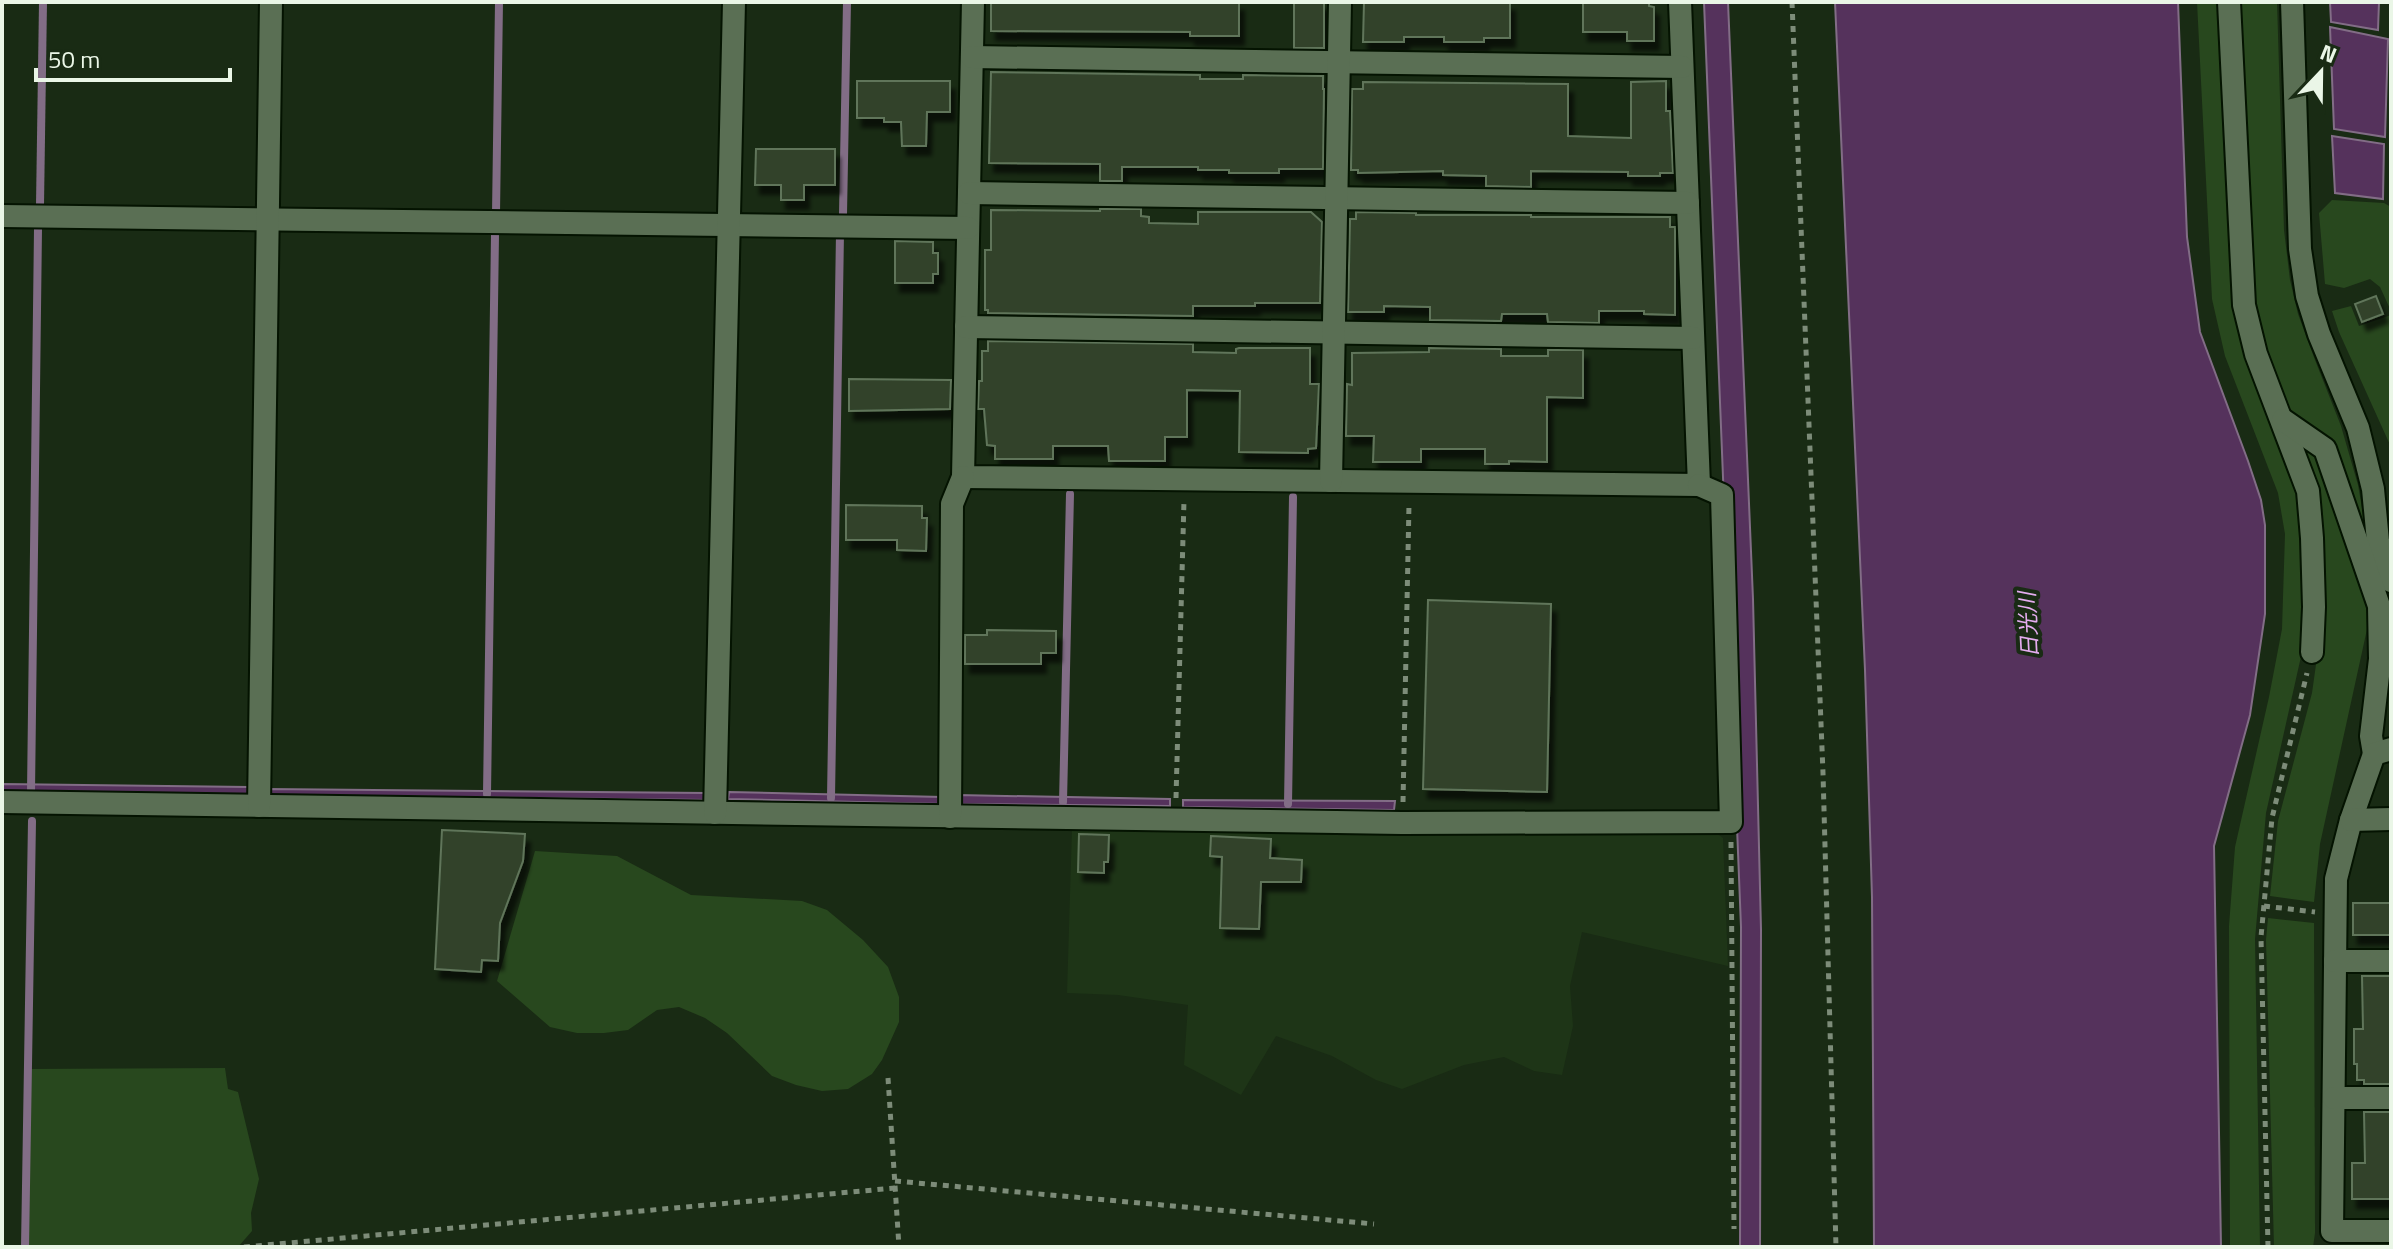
<svg xmlns="http://www.w3.org/2000/svg" width="2393" height="1249" font-family="'Titillium Web','Noto Sans JP',sans-serif">
  <defs>
    <filter id="shadow"><feDropShadow dx="5" dy="9" stdDeviation="2" flood-color="#0009"/></filter>
  </defs>
  <rect width="100%" height="100%" fill="#192b14"/>
  <path fill="#1e3517" d="M1072,828L1714,831L1723,838L1728,966L1582,932L1570,986L1573,1026L1562,1075L1534,1071L1504,1057L1464,1065L1402,1089L1376,1080L1332,1056L1276,1036L1241,1095L1184,1065L1188,1005L1118,995L1067,993Z"/>
  <g fill="#28481e">
    <path d="M2197,2H2221L2236,301L2290,459L2307,538L2302,652L2266,813L2255,939L2260,1247H2230L2229,926L2235,847L2269,697L2282,629L2285,534L2278,493L2225,356L2212,299Z"/>
    <path d="M2237,2H2277L2284,230L2290,280L2298,314L2315,360L2341,426L2358,485L2367,537L2331,444L2288,411L2253,307Z"/>
    <path d="M2332,200L2384,203L2391,207V311L2380,287L2370,279L2344,288L2325,284L2319,213Z"/>
    <path d="M2351,306L2359,326L2391,315V447L2339,332L2332,311Z"/>
    <path d="M2317,452L2371,611L2320,844L2314,902L2270,896L2278,821L2312,693L2320,636L2317,488L2306,453Z"/>
    <path d="M535,851L617,856L691,895L802,901L827,910L863,940L888,967L899,997V1022L882,1060L872,1074L848,1089L822,1091L796,1085L772,1076L727,1033L705,1018L679,1007L657,1010L628,1030L604,1033H577L550,1027L497,981Z"/>
    <path d="M2268,918L2314,923L2315,1233L2313,1247H2274L2266,940Z"/>
    <path d="M225,1068L228,1089L238,1092L259,1179L251,1213L252,1231L238,1247H25L28,1069Z"/>
  </g>
  <g fill="#55325c" stroke="#826d86" stroke-width="2">
    <path d="M1704,2H1728L1753,599L1761,930L1760,1247H1740L1741,927Z"/>
    <path d="M1835,2H2178L2187,237L2200,332L2248,461L2261,500L2265,525V614L2250,715L2214,846L2221,1247H1874L1872,897L1865,670Z"/>
    <path d="M2330,2H2379L2378,30L2331,22Z"/>
    <path d="M2330,27L2388,39L2385,137L2334,129Z"/>
    <path d="M2332,136L2384,144L2383,199L2335,193Z"/>
    <path d="M2,784L248,787V795L2,792Z"/>
    <path d="M266,789L707,793V800L267,795Z"/>
    <path d="M729,792L942,797V804L728,799Z"/>
    <path d="M957,795L1170,799V806L957,804Z"/>
    <path d="M1183,800L1395,801L1394,810L1183,807Z"/>
  </g>
  <g fill="none" stroke-linecap="round" stroke-linejoin="round">
    <g stroke="#826d86" stroke-width="8">
      <path d="M40,205L43,2"/>
      <path d="M496,213L499,2"/>
      <path d="M843,214L847,2"/>
      <path d="M31,792L38,229"/>
      <path d="M487,794L495,235"/>
      <path d="M831,798L840,233"/>
      <path d="M1063,802L1070,494"/>
      <path d="M1288,804L1293,497"/>
      <path d="M25,1247L32,821"/>
    </g>
  </g>
  <g fill="#30432b" stroke="#60755a" stroke-width="2" filter="url(#shadow)">
    <path d="M991,2H1239V36H1190V32L991,31Z"/>
    <rect x="1294" y="2" width="30" height="46"/>
    <path d="M1364,2H1510V38H1484V42H1444V37H1404V42H1363Z"/>
    <path d="M1583,2H1649V6L1654,7V41H1627V32H1583Z"/>
    <path d="M991,72L1200,75V79H1243V75L1323,76V89H1324L1323,169H1279V173H1229V170H1198V167H1122V181H1100V164L989,163Z"/>
    <path d="M857,81H950V112H927L926,146H902L901,122H884V118H857Z"/>
    <path d="M1666,81V111H1670L1673,173H1660V176H1628V172L1531,171V187L1486,186V176L1443,175V171L1358,173V170H1351L1352,89H1363V82L1568,84V136L1631,138V82Z"/>
    <path d="M756,149H835V185H804V200H781V185H755Z"/>
    <path d="M1100,209H1141V216L1149,217V223L1198,224V212H1311L1322,222L1320,303H1255V306H1193V316L988,313V310H985V250H991V210L1100,211Z"/>
    <path d="M1356,212L1416,213V215H1531V217H1670V227H1675V315L1644,314V311H1599V323L1548,322L1547,314H1502L1501,321L1430,320V307L1384,306V312H1348L1350,219H1356Z"/>
    <path d="M895,241L933,242V253H938V274H933V283H895Z"/>
    <path d="M2376,296L2383,314L2362,322L2355,304Z"/>
    <path d="M988,341L1193,344V352L1236,353V349L1239,348H1310V384H1319L1316,448L1308,449V453L1239,452L1240,391L1187,390V437H1165V461H1109L1108,446H1053V459H995V446L987,445L984,409H978L979,381H982V351H988Z"/>
    <path d="M1429,348L1501,349V356H1548V350H1583V398L1547,397V462L1509,461V464H1485V449H1421V462H1373L1374,436H1346L1347,384L1352,385V353L1429,352Z"/>
    <path d="M849,379L951,380L950,409L849,411Z"/>
    <path d="M846,505L922,506V518H927L926,551L897,550V540H846Z"/>
    <path d="M1428,600L1551,604L1547,792L1423,789Z"/>
    <path d="M987,630L1056,631V653H1041V664H965V635H987Z"/>
    <path d="M442,830L525,834L523,861L500,923L498,961L482,960L481,972L435,969Z"/>
    <path d="M1079,834L1109,835L1108,862H1104V873L1078,872Z"/>
    <path d="M1211,836L1271,839L1270,858L1302,860L1301,882H1261L1259,929L1220,928L1222,857L1210,856Z"/>
    <rect x="2353" y="903" width="38" height="32"/>
    <path d="M2362,976H2391V1084H2364V1080H2357V1064H2354V1029H2363Z"/>
    <path d="M2364,1112H2391V1199H2352V1163H2365Z"/>
  </g>
  <g fill="none" stroke-linecap="round" stroke-linejoin="round">
    <defs>
      <g id="street">
        <path d="M973,2L963,477L1699,485L1680,2"/>
        <path d="M2229,2L2244,305L2256,354L2308,491L2312,538L2314,607L2312,652"/>
        <path d="M2292,2L2300,249L2307,296L2319,334L2358,428L2373,489L2378,541L2391,581"/>
        <path d="M972,57L1682,67"/>
        <path d="M969,193L1688,203"/>
        <path d="M2,216L968,228"/>
        <path d="M966,327L1693,338"/>
        <path d="M2283,420L2325,449L2379,606L2380,659L2371,736L2374,754"/>
        <path d="M1331,481L1340,2"/>
        <path d="M2391,749L2374,754L2351,820L2336,879L2332,1231H2391"/>
        <path d="M2,802L1402,823L1731,822L1722,495L1699,485"/>
        <path d="M259,806L271,2"/>
        <path d="M715,813L734,2"/>
        <path d="M950,817L952,504L963,477"/>
        <path d="M2351,820L2391,819"/>
        <path d="M2335,961H2391"/>
        <path d="M2334,1098H2391"/>
      </g>
    </defs>
    <use href="#street" stroke="#041301" stroke-width="26"/>
    <g stroke="#7d8c79" stroke-width="5" stroke-dasharray="6 6" stroke-linecap="butt">
      <path d="M1792,2L1823,773L1836,1247"/>
      <path d="M1176,798L1184,500"/>
      <path d="M1403,802L1409,504"/>
      <path d="M1731,842L1734,1229"/>
      <path d="M2264,906L2315,912"/>
      <path d="M888,1078L899,1247"/>
      <path d="M895,1181L1374,1224"/>
      <path d="M244,1247L895,1188"/>
      <path d="M2268,1247L2261,937L2272,818L2307,673"/>
    </g>
    <use href="#street" stroke="#5a6f54" stroke-width="22"/>
  </g>
  <g text-anchor="middle" stroke-width="8" stroke-linejoin="round" paint-order="stroke">
    <g font-size="22" font-style="italic" fill="#e4acef" stroke="#192b14">
      <text transform="translate(2028 625) rotate(-93)" y="8">日光川</text>
    </g>
  </g>
  <rect width="2393" height="1249" fill="none" stroke="#eaf6e7" stroke-width="8"/>
  <g transform="translate(2321 72) rotate(22)" stroke="#192b14" stroke-width="6" paint-order="stroke">
  <path d="M0-6L14 30L0 20L-14 30Z" fill="#eaf6e7"/>
  <text y="-12" font-size="22" font-weight="bold" text-anchor="middle" fill="#eaf6e7">N</text>
  </g>
  <path d="M36 68v12h194v-12" fill="none" stroke="#eaf6e7" stroke-width="4"/>
  <text x="48" y="68" font-size="24" fill="#eaf6e7" stroke="#192b14" stroke-width="6" paint-order="stroke">50 m</text>
</svg>
